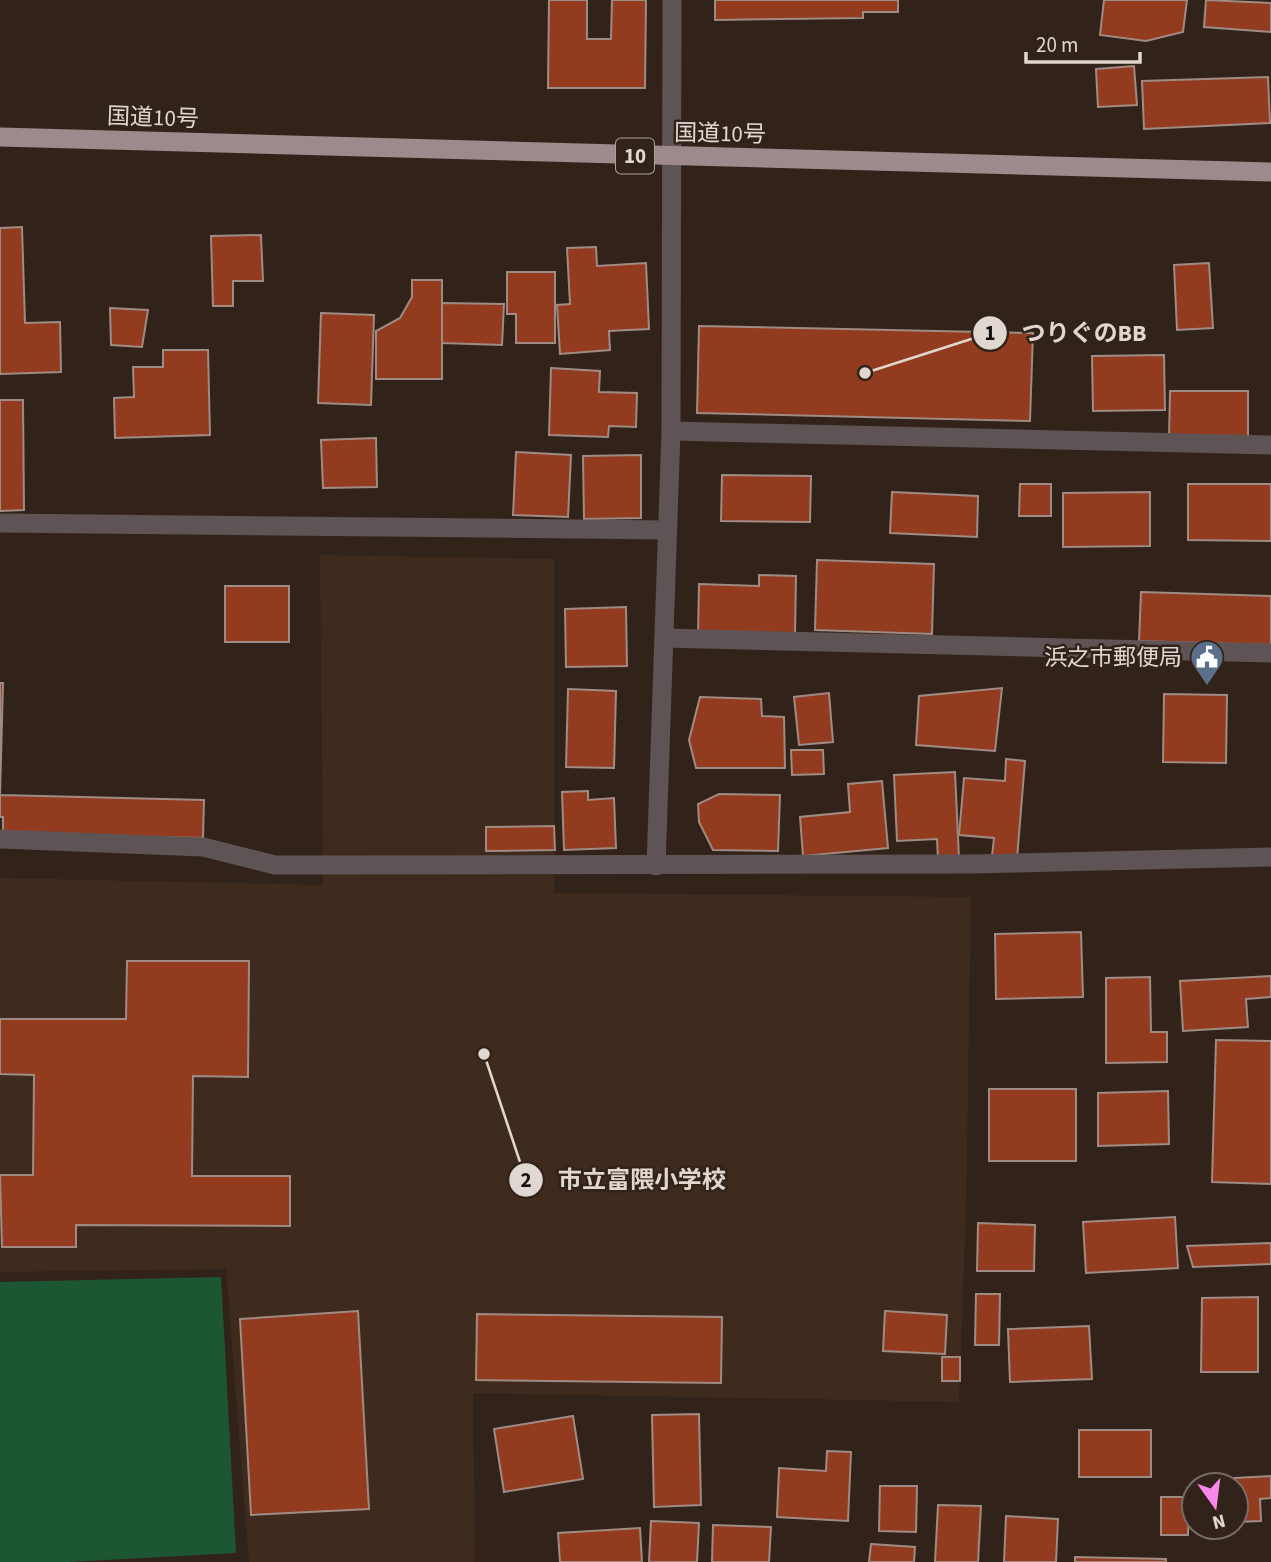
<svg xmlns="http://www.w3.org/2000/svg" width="1271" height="1562" font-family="'Source Sans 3','Noto Sans JP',sans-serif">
  <rect width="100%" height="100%" fill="#32231a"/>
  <path fill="#3f2a1e" d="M320,555L554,559V893L971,897L966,1211L959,1402L473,1393L475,1562H249L226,1269L0,1272V878L323,885Z"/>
  <path fill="#1c5633" d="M221,1277L236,1553L68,1562H0V1282Z"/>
  <g fill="#923b1f" stroke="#a08b84" stroke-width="2">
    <path d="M549,0H587V39H611L612,0H646L645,88H548Z"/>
    <path d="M715,0H898V12H863V18L715,20Z"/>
    <path d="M1104,0H1187L1183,32L1146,41L1100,35Z"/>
    <path d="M1206,0L1271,3V32L1204,27Z"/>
    <path d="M1134,66L1137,105L1098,107L1096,69Z"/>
    <path d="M1268,77L1270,123L1144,129L1142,81Z"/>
    <path d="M22,227L25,323L60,322L61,372L0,374V228Z"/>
    <path d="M261,235L263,281H233V306H213L211,236Z"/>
    <path d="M596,247L597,266L646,263L649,329L609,331L610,350L560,354L557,305L570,304L567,248Z"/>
    <path d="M1209,263L1213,328L1177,330L1174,265Z"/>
    <path d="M507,272H555V343H516V314H507Z"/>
    <path d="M412,280H442V379H376V331L400,318L412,297Z"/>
    <path d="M442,303L504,304L502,345L442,343Z"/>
    <path d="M110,308L148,310L142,347L111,345Z"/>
    <path d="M321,313L374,315L371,405L318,403Z"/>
    <path d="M699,326L1033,333L1030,421L697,413Z"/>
    <path d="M163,350H208L210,435L115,438L114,398L134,397L133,367H163Z"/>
    <path d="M1164,355L1165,410L1093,411L1092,356Z"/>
    <path d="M551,368L600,371L599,392L637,393L636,427L609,426L608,437L549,435Z"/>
    <path d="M1170,391H1248V439L1169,438Z"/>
    <path d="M0,400H23L24,510L0,511Z"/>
    <path d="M376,438L377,487L323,488L321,440Z"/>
    <path d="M516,452L571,455L568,517L513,515Z"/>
    <path d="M641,455V518L584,519L583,456Z"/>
    <path d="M722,475L811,476L810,522L721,521Z"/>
    <path d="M1020,484H1051V516H1019Z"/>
    <path d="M1188,484H1271V541L1188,540Z"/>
    <path d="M892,492L978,496L977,537L890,533Z"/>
    <path d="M1150,492V546L1063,547V493Z"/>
    <path d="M817,560L934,564L932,634L815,630Z"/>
    <path d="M759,575L796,576L795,636L698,635L699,584L759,586Z"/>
    <rect x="225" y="586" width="64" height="56"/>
    <path d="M1141,592L1271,596V645L1139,641Z"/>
    <path d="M626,607L627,666L566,667L565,609Z"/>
    <path d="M0,683H3L0,795L204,800L203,838L3,834V817H0Z"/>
    <path d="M1002,688L995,751L916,745L919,696Z"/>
    <path d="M568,689L616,691L614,768L566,767Z"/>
    <path d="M829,693L833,742L799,745L794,697Z"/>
    <path d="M1164,694L1227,695L1226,763L1163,762Z"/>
    <path d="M700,697L761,699L762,716L784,717L785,768H696L689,740Z"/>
    <path d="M791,750H823L824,774L792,775Z"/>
    <path d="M1006,759L1025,761L1017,859L992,856L994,838L959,835L964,778L1005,781Z"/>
    <path d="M955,772L959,859L938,860L937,839L897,841L894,775Z"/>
    <path d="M882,781L888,848L803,856L800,817L850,812L848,784Z"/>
    <path d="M588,791V800L614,798L616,848L564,850L562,792Z"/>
    <path d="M719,794L780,795L778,851L713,850L699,822L698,804Z"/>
    <path d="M554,826L555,850L486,851V827Z"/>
    <path d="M1081,932L1083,997L996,999L995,934Z"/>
    <path d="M127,961H249L248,1077L193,1076L192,1176H290V1226L76,1225V1247H2L0,1175H33L34,1075L0,1074V1019H126Z"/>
    <path d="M1271,976V997L1246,999L1248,1027L1183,1031L1180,981Z"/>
    <path d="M1150,977L1151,1032H1167V1062L1106,1063V978Z"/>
    <path d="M1216,1040L1271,1041V1184L1212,1182Z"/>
    <rect x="989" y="1089" width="87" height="72"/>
    <path d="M1168,1091L1169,1144L1098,1146V1093Z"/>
    <path d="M1175,1217L1178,1268L1086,1273L1083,1222Z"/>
    <path d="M978,1223L1035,1225L1034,1271H977Z"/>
    <path d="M1271,1243V1264L1193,1267L1187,1246Z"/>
    <path d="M976,1294H1000L999,1345H975Z"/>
    <path d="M1258,1297V1372H1201L1202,1298Z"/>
    <path d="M358,1311L369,1509L251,1515L240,1319Z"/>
    <path d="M885,1311L947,1315L945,1354L883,1351Z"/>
    <path d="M477,1314L722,1317L721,1383L476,1380Z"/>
    <path d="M1089,1326L1092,1379L1010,1382L1008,1329Z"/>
    <rect x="942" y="1357" width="18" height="24"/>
    <path d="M699,1414L701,1505L654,1507L652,1415Z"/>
    <path d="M573,1416L583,1479L504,1492L494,1429Z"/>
    <rect x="1079" y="1430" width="72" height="47"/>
    <path d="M827,1451L851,1452L848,1521L777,1517L779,1468L826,1471Z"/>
    <path d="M1271,1476V1498L1260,1499L1261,1521L1236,1522V1485H1200V1480Z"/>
    <path d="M880,1486H917L916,1532L879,1531Z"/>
    <path d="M1161,1497H1189L1188,1535H1161Z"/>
    <path d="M938,1505L981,1506L978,1562H935Z"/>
    <path d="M1006,1516L1058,1519L1056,1562H1004Z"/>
    <path d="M651,1521L699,1523L697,1562H649Z"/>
    <path d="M713,1525L771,1527L769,1562H712Z"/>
    <path d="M640,1528L642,1562H560L558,1533Z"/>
    <path d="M871,1544L915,1547L914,1562H869Z"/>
    <path d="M1075,1557L1166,1559V1562H1075Z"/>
  </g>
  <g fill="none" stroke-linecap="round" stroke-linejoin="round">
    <g stroke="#5e5455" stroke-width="19">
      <path d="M671,431L1271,445"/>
      <path d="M0,523L667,530"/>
      <path d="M664,638L1271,653"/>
      <path d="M0,839L203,847L275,865L971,864L1271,857"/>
      <path d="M656,866L671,431L672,0"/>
    </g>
    <path stroke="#9e898c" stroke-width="19" d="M0,137L1271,172"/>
  </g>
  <defs>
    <symbol id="civic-pin" viewBox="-11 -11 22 30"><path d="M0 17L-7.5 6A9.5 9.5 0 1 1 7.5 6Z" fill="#5c6f8a" stroke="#32231a"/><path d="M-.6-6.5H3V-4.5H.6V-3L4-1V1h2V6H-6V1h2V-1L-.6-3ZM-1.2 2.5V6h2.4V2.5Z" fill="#fff"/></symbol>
  </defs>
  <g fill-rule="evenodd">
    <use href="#civic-pin" x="1188" y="638" width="38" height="52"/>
  </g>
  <g text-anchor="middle" stroke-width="5" stroke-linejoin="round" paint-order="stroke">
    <rect fill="#32231a" stroke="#aca19a" stroke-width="2" x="616" y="138.5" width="38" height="35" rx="5"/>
    <g font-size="21" font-weight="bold" fill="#e1d7d1">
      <text x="635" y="163">10</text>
    </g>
    <g font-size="23" fill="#e1d7d1" stroke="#32231a">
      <text transform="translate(153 117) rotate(2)" y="8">国道10号</text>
      <text transform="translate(720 133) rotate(1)" y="8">国道10号</text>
    </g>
    <g font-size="23" fill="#e1d7d1" stroke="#32231a" text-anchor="end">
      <text x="1182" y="665">浜之市郵便局</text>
    </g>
  </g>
  <path fill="none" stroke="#e1d7d1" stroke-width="2.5" d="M865 373L990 333M484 1054L526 1180"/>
  <g fill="#e1d7d1" stroke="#32231a" stroke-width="2.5">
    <circle cx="865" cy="373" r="7"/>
    <circle cx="484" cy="1054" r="7"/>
    <circle cx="990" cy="333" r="18"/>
    <circle cx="526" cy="1180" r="18"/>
  </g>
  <g font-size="21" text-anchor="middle" font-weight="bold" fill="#111">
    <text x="990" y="340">1</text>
    <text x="526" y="1187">2</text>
  </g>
  <g font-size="24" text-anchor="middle" font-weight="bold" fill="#e1d7d1" stroke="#32231a" stroke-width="5" stroke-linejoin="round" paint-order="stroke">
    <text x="1084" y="341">つりぐのBB</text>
    <text x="642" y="1188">市立富隈小学校</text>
  </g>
  <g transform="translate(1215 1506) rotate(166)"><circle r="33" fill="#32231a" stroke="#786b63" stroke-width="2"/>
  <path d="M0-5L12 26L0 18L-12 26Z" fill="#f888ea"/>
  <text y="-10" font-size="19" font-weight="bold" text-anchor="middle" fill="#e1d7d1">N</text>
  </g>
  <path d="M1026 52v10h114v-10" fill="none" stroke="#e1d7d1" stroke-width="3.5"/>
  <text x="1036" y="52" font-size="21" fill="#e1d7d1" stroke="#32231a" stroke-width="5" paint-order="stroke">20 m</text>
</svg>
